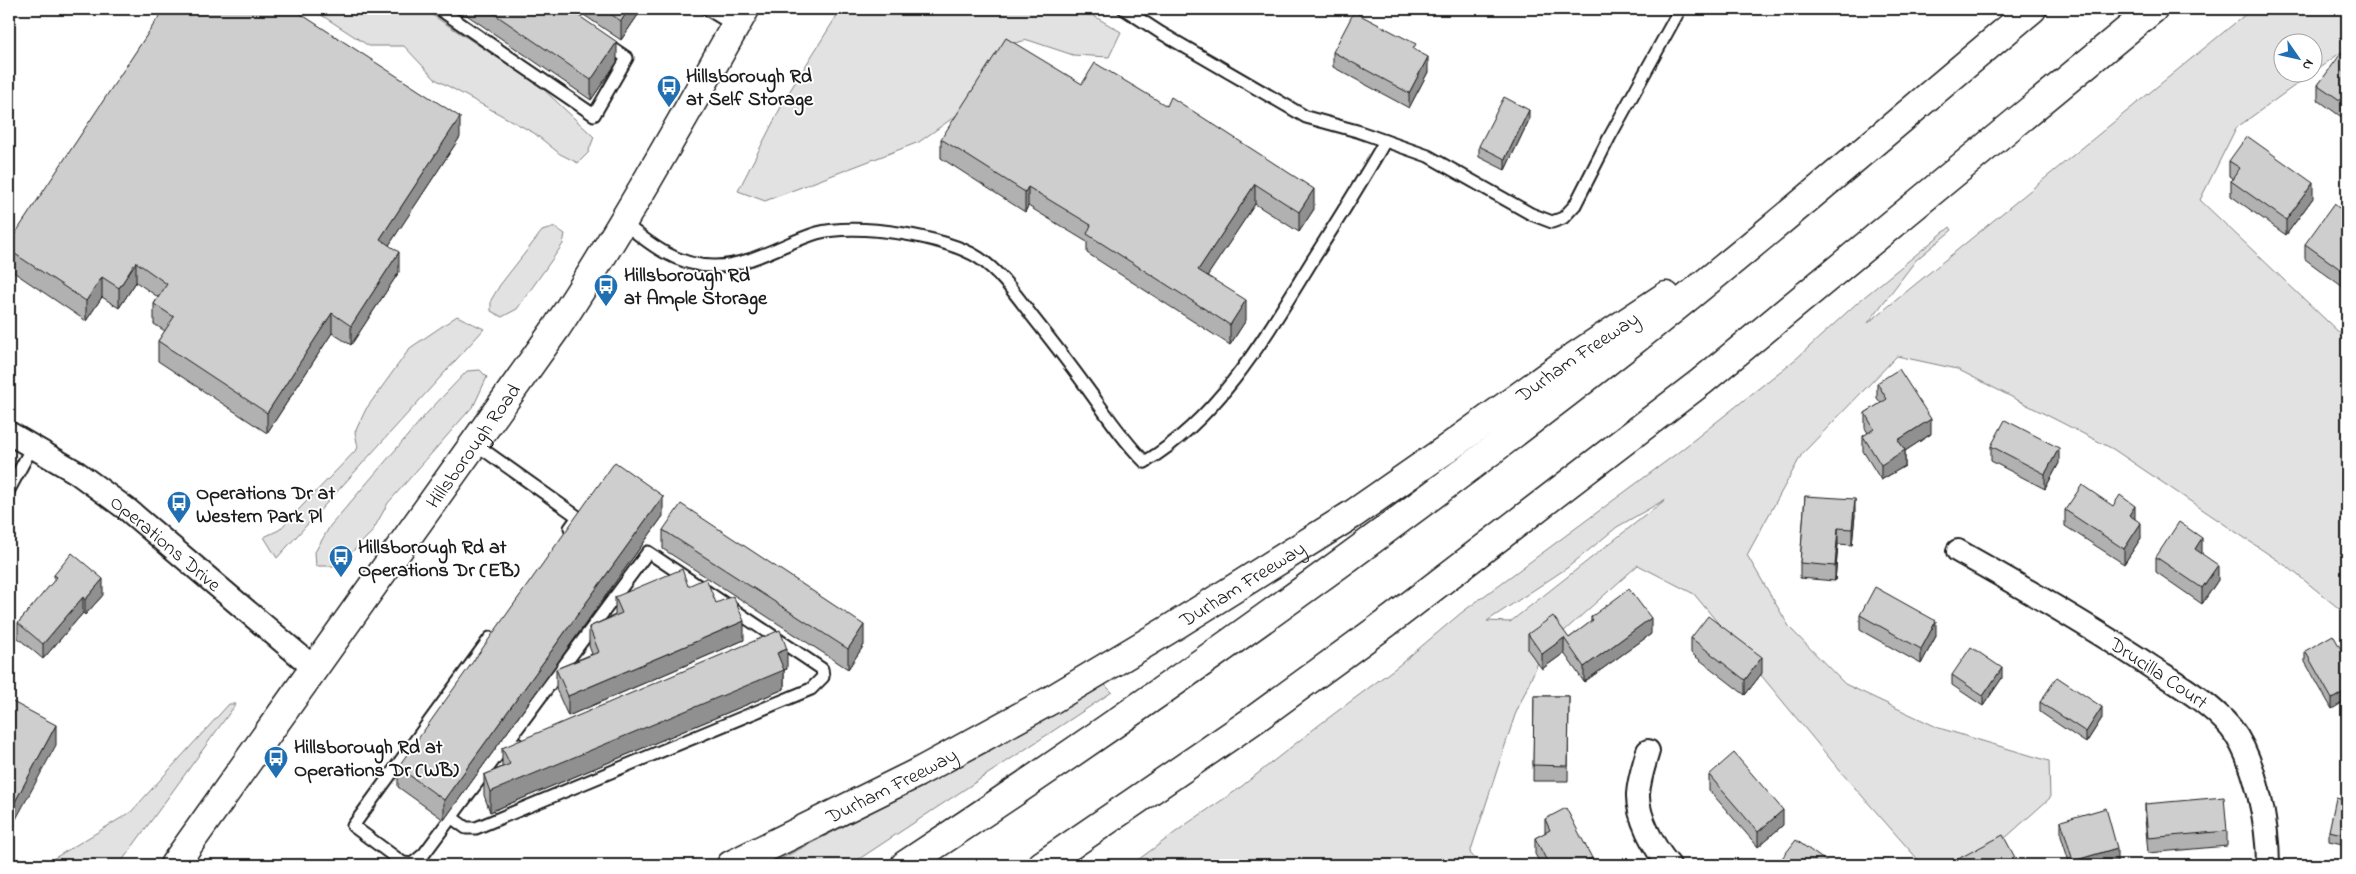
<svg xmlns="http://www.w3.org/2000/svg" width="2356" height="874" font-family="'Indie Flower',sans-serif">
  <rect width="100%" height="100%" fill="#fff"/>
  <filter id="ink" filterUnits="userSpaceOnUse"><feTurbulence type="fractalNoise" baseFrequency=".02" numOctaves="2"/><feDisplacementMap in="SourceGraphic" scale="10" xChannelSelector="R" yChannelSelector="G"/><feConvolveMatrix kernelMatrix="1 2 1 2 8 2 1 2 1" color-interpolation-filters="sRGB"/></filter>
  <g filter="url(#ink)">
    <g fill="#e2e2e2" stroke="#7f7f7f" fill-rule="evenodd">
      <path d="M312,9H423L538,84L594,137L588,153L578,163L560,154L534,133L435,79L404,46H369Z"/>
      <path d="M841,9H1082L1121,32L1109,57L1073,55L1028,40L1001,46L964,110L919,142L765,201L738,191L786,97Z"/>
      <path d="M2252,9H2347V48L2236,128L2200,200L2347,340V615L2289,568L2113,449L1957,369L1897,356L1802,454L1747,555L1790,628L1845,684L1939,728L2049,761L2050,798L1975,865L1921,863L1841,772L1694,594L1638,565L1544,649L1515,715L1470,853L1481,865H1131L1188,823L1237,790L1319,725L1398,666L1461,613L1676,454L1797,358L1858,302L1950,227L1952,230L1916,260L1868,323ZM2284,42H2314V72H2284ZM1666,499L1510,622L1487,621L1567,568L1617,527Z"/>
      <path d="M555,227L565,234L563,244L517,309L502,317L491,311V300L500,285L542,231Z"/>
      <path d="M457,316L484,329L277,558L264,537L279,530L358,448L355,432L366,409L410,348Z"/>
      <path d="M480,370L487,377L474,405L388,503L372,532L338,566H316L315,552L330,526L427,413L467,371Z"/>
      <path d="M1104,684L1112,692L850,865H769L986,753Z"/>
      <path d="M229,704H236L119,865H43L131,812Z"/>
    </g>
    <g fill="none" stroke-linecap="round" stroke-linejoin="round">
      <defs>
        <g id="service">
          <path d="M439,9L594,115L627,58L605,43"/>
          <path d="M707,9L735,26"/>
          <path d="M1124,9L1161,33L1306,117L1357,131L1428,156L1531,214L1552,222L1563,218L1575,205L1609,138L1680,9"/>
          <path d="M623,222C649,244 677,266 713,266C748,267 784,243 817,233C855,222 946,236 979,258C1000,272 1016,295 1032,316C1051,340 1069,363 1087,388C1106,414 1123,440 1145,462C1220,417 1267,334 1312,261C1337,221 1362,182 1385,141"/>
          <path d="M474,443L578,517L570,528"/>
          <path d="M9,490L33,445"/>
          <path d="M490,638L353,826L403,863L412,864L424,854L502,749L517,744"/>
          <path d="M451,817L466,828H476L811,689L823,677L822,669L648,552L502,749"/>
        </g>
        <g id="minor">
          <path id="s1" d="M9,433L76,472L128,510L314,668"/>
          <path id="s2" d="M1958,551C2024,588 2090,626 2153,668C2179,685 2210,703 2231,728C2256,760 2268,826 2268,865"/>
          <path d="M1648,751C1644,765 1639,779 1638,794C1637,817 1654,848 1669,865"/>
        </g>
        <g id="primary">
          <path id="s3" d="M174,865L557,327C625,224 684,116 745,9"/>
        </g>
        <g id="motorway">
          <path id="s4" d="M731,865L917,773L1051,700L1168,630L1353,514L1445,450L1568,361L1666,296"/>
          <path d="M905,865C1154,701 1393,530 1627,346C1765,237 1898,121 2032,9"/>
          <path d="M1042,865L1255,719L1392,619L1701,382L2153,9"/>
        </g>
      </defs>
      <use href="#service" stroke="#1c1c1c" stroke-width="15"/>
      <use href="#minor" stroke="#1c1c1c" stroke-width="26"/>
      <use href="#primary" stroke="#1c1c1c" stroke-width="31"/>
      <use href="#motorway" stroke="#1c1c1c" stroke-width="31"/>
      <use href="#service" stroke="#fff" stroke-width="11"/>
      <use href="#minor" stroke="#fff" stroke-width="22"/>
      <use href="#primary" stroke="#fff" stroke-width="28"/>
      <use href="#motorway" stroke="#fff" stroke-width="28"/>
    </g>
    <g fill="#b1b1b1" stroke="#1c1c1c">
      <path d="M458,9H569L617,62L591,100Z"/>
      <path d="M575,9H642L621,40Z"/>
      <path d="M1416,50L1428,72L1409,108L1333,67V52Z"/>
      <path d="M2347,50V121L2318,100V85Z"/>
      <path d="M1082,84L1167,106L1314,209L1299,232L1255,204L1207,276L1246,320L1230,345L1087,253V242L1028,206L1025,212L941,158V139Z"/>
      <path d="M1529,120L1505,170L1479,157V146Z"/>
      <path d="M460,137L389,245L399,272L351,345L332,333L267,433L158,361V341L165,331L154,324V304L158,297L136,282L119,308L102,297L86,321L9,269V243Z"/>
      <path d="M2229,161L2313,198L2286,235L2231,196V181L2232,178L2229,176Z"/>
      <path d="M2347,214V290L2305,259V244Z"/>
      <path d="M1877,383L1931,434L1905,451V466L1881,480L1863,451V436L1868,433L1865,428V413L1881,403L1877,398Z"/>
      <path d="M1991,446L2059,463L2045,489L1991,461Z"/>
      <path d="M1805,496L1855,515L1852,545L1838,544L1835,581L1800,578V563Z"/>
      <path d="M2113,506L2135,519L2141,538L2124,564L2065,526V510Z"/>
      <path d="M663,516L444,820L398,787V767Z"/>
      <path d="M663,530L864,645L848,669L663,549Z"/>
      <path d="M2202,553V554L2218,580L2202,604L2156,572V557Z"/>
      <path d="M54,575L103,595L85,615L83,613L43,659L18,638V623L54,581Z"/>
      <path d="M688,586L716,603L744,640L568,716L556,689V669L592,654L589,646V627L615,615V597Z"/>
      <path d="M1860,615L1936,636L1921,664L1860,630Z"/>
      <path d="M1591,617L1651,634L1584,682L1564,653L1542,669L1528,650V634L1569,638L1591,622Z"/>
      <path d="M1691,638L1762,673L1745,695L1691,653Z"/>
      <path d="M2305,651L2347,660L2332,709L2305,662Z"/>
      <path d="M787,669L784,670V689L490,812L484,795V775L502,767V748Z"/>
      <path d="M1952,675L2002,678L1983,706L1952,685Z"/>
      <path d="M1534,696H1569L1568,781H1533Z"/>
      <path d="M2040,702L2102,718L2086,743L2040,712Z"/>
      <path d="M1709,775L1783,825L1758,847L1709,790Z"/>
      <path d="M2347,801V845L2329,841V831Z"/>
      <path d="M2145,804L2227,831V846L2148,853L2145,819Z"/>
      <path d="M1545,819L1592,865H1541L1535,854V838L1545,833Z"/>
      <path d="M2061,821L2117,863L2109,865H2070L2061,836Z"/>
      <path d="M1958,859L2019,865H1958Z"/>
    </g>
    <g fill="#909090" stroke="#1c1c1c">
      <path d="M629,9H642L621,40V21Z"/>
      <path d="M617,42V62L591,100V80Z"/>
      <path d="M1428,57V72L1409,108V93Z"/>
      <path d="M1529,110V120L1505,170V159Z"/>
      <path d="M460,117V137L380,259V239Z"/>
      <path d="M2313,183V198L2286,235V220Z"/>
      <path d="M1255,184V204L1198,290V270Z"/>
      <path d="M1028,187V206L1025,212V192Z"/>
      <path d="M1314,189V209L1299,232V212Z"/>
      <path d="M399,252V272L351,345V326Z"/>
      <path d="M136,262V282L119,308V288Z"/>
      <path d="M102,277V297L86,321V301Z"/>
      <path d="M1246,300V320L1230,345V325Z"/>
      <path d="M332,313V333L267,433V413Z"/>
      <path d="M1931,419V434L1905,451V466L1881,480V465L1898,440Z"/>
      <path d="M2059,448V463L2045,489V474Z"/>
      <path d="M663,496V516L444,820V800Z"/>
      <path d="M1855,499V515L1852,545V529Z"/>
      <path d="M2135,506V521L2129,515Z"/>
      <path d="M2141,523V538L2124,564V549Z"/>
      <path d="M1838,528V544L1835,581V566Z"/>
      <path d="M2202,538V553L2195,565V549Z"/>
      <path d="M2218,565V580L2202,604V588Z"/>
      <path d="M103,579V595L85,615V600Z"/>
      <path d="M83,597V613L43,659V644Z"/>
      <path d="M1651,618V634L1584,682V667Z"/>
      <path d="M744,621V640L568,716V696Z"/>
      <path d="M1936,621V636L1921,664V649Z"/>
      <path d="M864,625V645L848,669V649Z"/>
      <path d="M1564,638V653L1542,669V654Z"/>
      <path d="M787,649V669L784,670V689L490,812V792L777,653Z"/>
      <path d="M1762,657V673L1745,695V680Z"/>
      <path d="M2002,668V678L1983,706V696Z"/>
      <path d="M2347,690V700L2332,709V699Z"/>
      <path d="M2102,707V718L2086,743V732Z"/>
      <path d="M56,725V745L9,832V813Z"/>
      <path d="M1783,810V825L1758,847V832Z"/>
      <path d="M2117,848V863L2109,865H2073V861Z"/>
      <path d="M1592,858V865H1579Z"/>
    </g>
    <g fill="#cecece" stroke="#1c1c1c">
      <path d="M164,9H293L460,117L380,239L399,252L351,326L332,313L267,413L158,341L174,317L154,304L167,284L136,262L119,288L102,277L86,301L9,250V243Z"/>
      <path d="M487,9H569L617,42L591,80Z"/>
      <path d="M603,9H629L621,21Z"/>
      <path d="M1354,12L1416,44L1413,49L1428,57L1409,93L1333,52Z"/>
      <path d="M1006,38L1082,84L1095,63L1167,106L1171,97L1314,189L1299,212L1255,184L1198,270L1246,300L1230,325L1087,234L1091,225L1028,187L1025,192L941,139Z"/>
      <path d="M2345,48L2347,50V105L2318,85Z"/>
      <path d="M1504,97L1529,110L1505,159L1479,146Z"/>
      <path d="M2247,136L2313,183L2286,220L2231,181L2240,168L2229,161Z"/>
      <path d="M2334,204L2347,214V274L2305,244Z"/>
      <path d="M1899,369L1931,419L1898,440L1905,450L1881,465L1863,436L1874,429L1865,413L1887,399L1877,383Z"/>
      <path d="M2005,420L2059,448L2045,474L1991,446Z"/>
      <path d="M615,462L663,496L444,800L398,767Z"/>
      <path d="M2082,485L2113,506L2120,495L2135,506L2129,515L2141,523L2124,549L2065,510Z"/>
      <path d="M1805,496L1855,499L1852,529L1838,528L1835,566L1800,563Z"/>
      <path d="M681,504L864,625L848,649L663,530Z"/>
      <path d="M2179,522L2202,538L2195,549L2218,565L2202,588L2156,557Z"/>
      <path d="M72,553L103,579L85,600L83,597L43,644L18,623L57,577L54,575Z"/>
      <path d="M682,569L688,586L706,578L716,603L733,596L744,621L568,696L556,669L599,652L589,627L622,613L615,597Z"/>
      <path d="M1875,587L1936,621L1921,649L1860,615Z"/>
      <path d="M1629,589L1651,618L1584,667L1564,638L1542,654L1528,634L1553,616L1569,638L1593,620L1591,617Z"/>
      <path d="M1708,616L1762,657L1745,680L1691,638Z"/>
      <path d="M780,630L787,649L777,653L784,670L490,792L484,775L510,764L502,748Z"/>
      <path d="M2333,635L2347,660V690L2332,699L2305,651Z"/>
      <path d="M1971,647L2002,668L1983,696L1952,675Z"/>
      <path d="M2057,677L2102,707L2086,732L2040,702Z"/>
      <path d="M1534,696H1569L1568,766L1533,765Z"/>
      <path d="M9,700L56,725L9,813Z"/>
      <path d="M1734,753L1783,810L1758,832L1709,775Z"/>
      <path d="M2224,797L2227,831L2148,838L2145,804Z"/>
      <path d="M2336,798L2347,801V835L2329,831Z"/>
      <path d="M1566,808L1592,858L1579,865H1549L1535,838L1550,830L1545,819Z"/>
      <path d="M2106,808L2117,848L2073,861L2061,821Z"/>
      <path d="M2003,835L2019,865H1961L1958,859Z"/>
      <path d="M1796,840L1831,865H1783L1779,862Z"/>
    </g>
  </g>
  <defs>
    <symbol id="bus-pin" viewBox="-11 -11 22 30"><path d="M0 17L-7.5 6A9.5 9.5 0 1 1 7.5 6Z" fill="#1f6fb2" stroke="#fff"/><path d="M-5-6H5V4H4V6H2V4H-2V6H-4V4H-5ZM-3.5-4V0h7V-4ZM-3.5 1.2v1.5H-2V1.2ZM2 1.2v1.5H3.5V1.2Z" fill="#fff"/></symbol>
  </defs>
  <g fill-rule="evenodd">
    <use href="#bus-pin" x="655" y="73" width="28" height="38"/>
    <use href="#bus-pin" x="592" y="272" width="28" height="38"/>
    <use href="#bus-pin" x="165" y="489" width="28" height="38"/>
    <use href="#bus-pin" x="327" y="543" width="28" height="38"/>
    <use href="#bus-pin" x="262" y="744" width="28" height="38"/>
  </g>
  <g text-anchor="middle" stroke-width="4" stroke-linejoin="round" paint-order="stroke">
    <g font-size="20" font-weight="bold" fill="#1c1c1c" stroke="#fff" text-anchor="start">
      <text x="686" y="82">Hillsborough Rd<tspan x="686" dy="23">at Self Storage</tspan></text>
      <text x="624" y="281">Hillsborough Rd<tspan x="624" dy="23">at Ample Storage</tspan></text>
      <text x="196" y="499">Operations Dr at<tspan x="196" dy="23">Western Park Pl</tspan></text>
      <text x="358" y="553">Hillsborough Rd at<tspan x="358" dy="23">Operations Dr (EB)</tspan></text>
      <text x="294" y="753">Hillsborough Rd at<tspan x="294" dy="23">Operations Dr (WB)</tspan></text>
    </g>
    <g font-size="20" fill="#1c1c1c" stroke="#fff">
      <text dy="7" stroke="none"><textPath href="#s4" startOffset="989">Durham Freeway</textPath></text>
      <text dy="7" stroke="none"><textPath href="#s3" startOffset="515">Hillsborough Road</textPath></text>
      <text dy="7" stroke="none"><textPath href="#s1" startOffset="192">Operations Drive</textPath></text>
      <text dy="7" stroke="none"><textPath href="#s4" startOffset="584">Durham Freeway</textPath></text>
      <text dy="7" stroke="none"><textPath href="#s2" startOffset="235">Drucilla Court</textPath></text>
      <text dy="7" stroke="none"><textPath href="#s4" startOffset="179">Durham Freeway</textPath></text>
    </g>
  </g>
  <rect width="2356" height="874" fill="none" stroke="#fff" stroke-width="30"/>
  <rect x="15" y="15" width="2326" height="844" fill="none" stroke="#1c1c1c" stroke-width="2" filter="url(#ink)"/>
  <g transform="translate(2298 58) rotate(124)"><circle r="24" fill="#ffffff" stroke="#a4a4a4"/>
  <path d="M0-4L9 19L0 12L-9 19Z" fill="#1f6fb2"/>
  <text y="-8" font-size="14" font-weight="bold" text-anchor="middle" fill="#1c1c1c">N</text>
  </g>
</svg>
